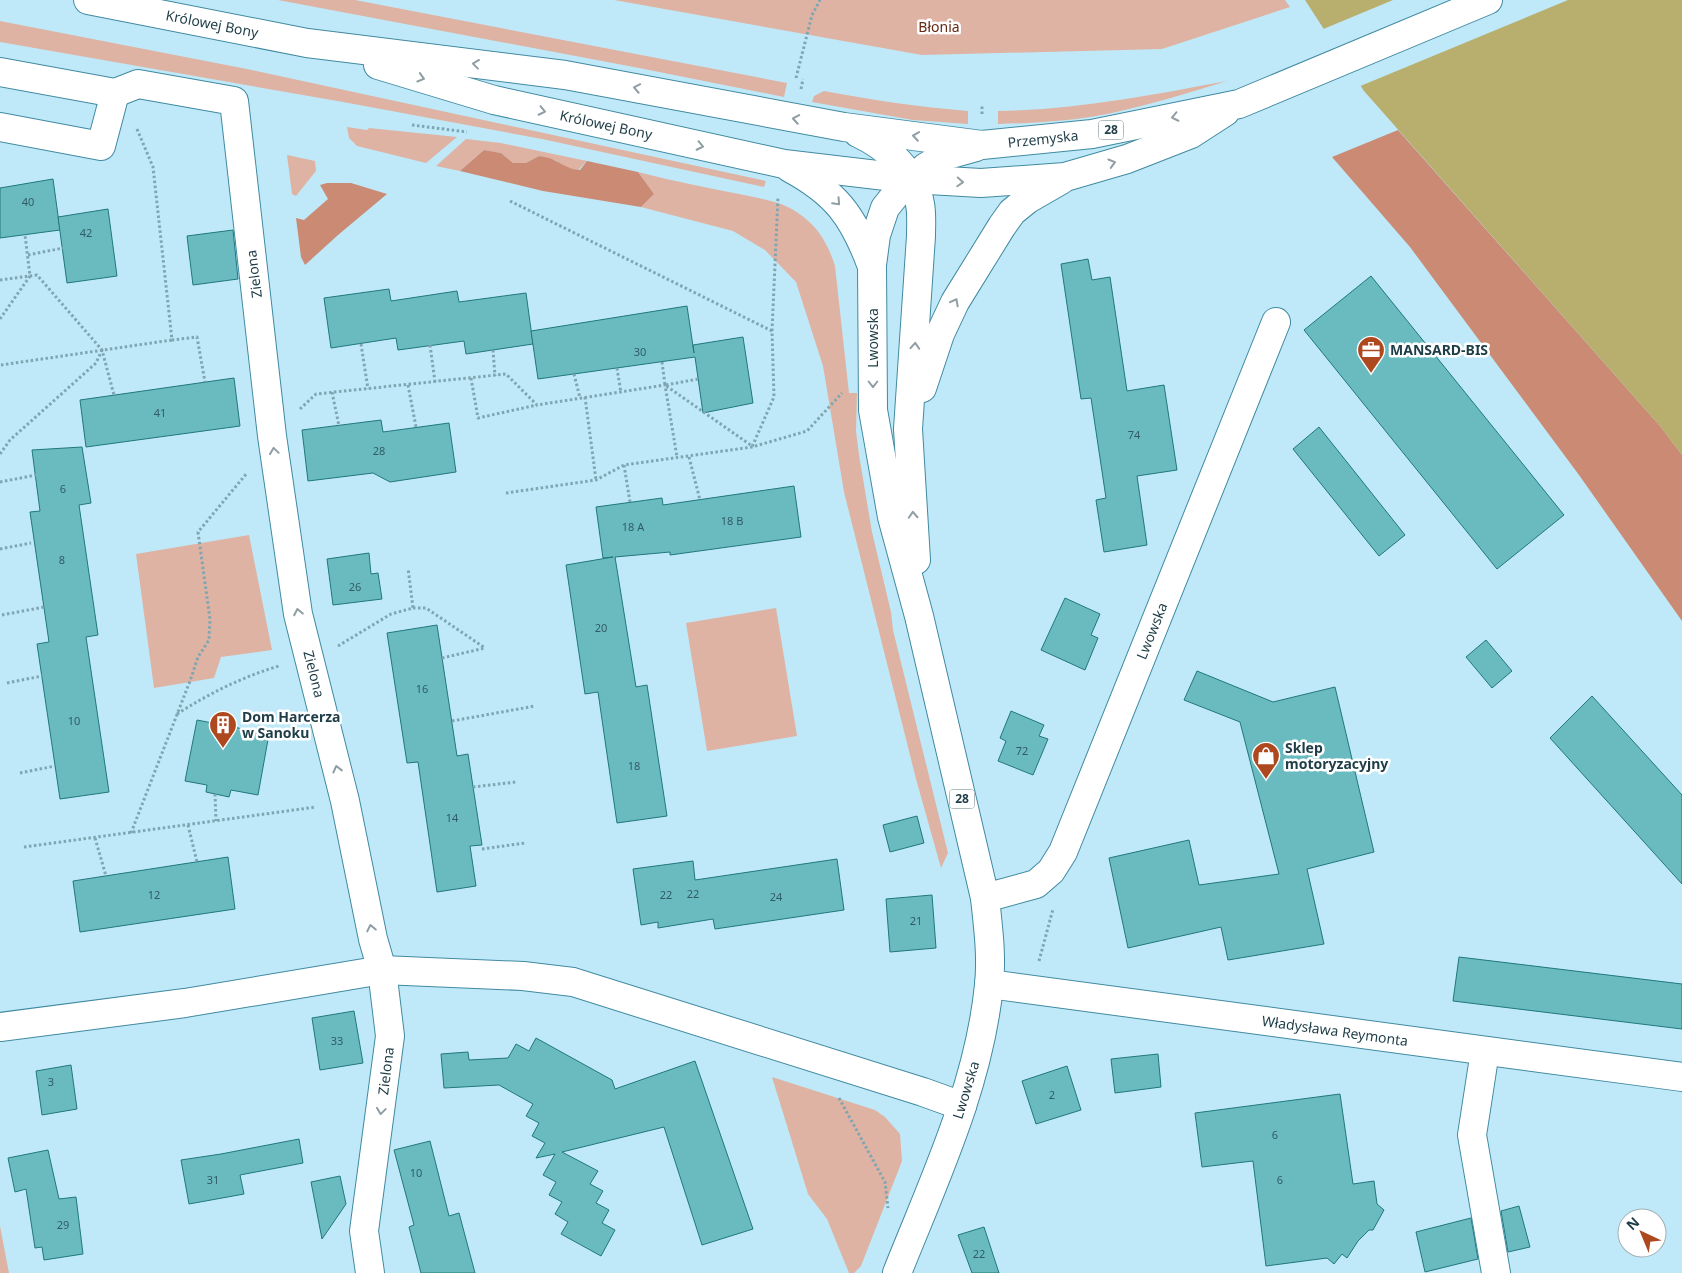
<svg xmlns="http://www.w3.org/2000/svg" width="1682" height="1273" font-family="'Noto Sans',sans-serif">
  <rect width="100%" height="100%" fill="#bfe9f8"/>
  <g fill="#dfb3a3">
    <path d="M278,0H355L787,83L784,97L639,68Z"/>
    <path d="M614,0H1285L1290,7L1162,49L922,55Z"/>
    <path d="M0,21L247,69L766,181L764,187L542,139L343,102L0,42Z"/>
    <path d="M1227,81C1189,93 1151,104 1112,113C1075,121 1035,123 998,124V111C1075,110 1152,95 1227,81Z"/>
    <path d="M824,91C872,100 919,107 968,111V124L913,120L812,102L814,96Z"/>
    <path d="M347,127L367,130L369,128L457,137L426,163L357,146L349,138Z"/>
    <path d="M466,139L501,143L587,161L578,170L567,168L555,160L539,156L526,163H513L501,153L484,150L460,171L436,166Z"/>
    <path d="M287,155L315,161L316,171L296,196L292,194Z"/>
    <path d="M638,172C673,181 708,188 744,195C762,199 783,202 798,213C818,226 828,244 835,266L849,393H857L856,431L859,455L872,532L891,612L893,630L948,853L941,868L916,779L844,492L823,366L796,282L765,250L733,231L641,207L654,194Z"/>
    <path d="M249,535L272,650L221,657L214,678L154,688L136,554Z"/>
    <path d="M776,608L797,736L707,751L686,623Z"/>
    <path d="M772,1077L875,1110L885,1117L900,1134L902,1161L861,1266L854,1273H849L827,1219L808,1194Z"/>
    <path d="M0,1226L9,1273H0Z"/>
  </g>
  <g fill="#ca8a73">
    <path d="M1398,130L1660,426L1682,455V621L1579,475L1410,247L1332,157Z"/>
    <path d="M484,150L501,153L513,163H526L539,156C545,157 551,158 556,161C566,166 569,169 580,170L587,161L638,172L654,194L641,207L543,191L460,171Z"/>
    <path d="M327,183H351L387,194L338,235L305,265L301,257L296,218L304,220L328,199L320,185Z"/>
  </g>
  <path fill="#b8ae6d" d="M1305,0H1682V455L1660,426L1364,91Z"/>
  <path fill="#bfe9f8" d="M1393,0H1568L1358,87L1321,30Z"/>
  <g fill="#6abbc0" stroke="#20787d">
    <path d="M53,179L60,230L0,238V188Z"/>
    <path d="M108,209L117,276L67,283L58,217Z"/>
    <path d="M233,230L238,279L193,285L187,236Z"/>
    <path d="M1088,259L1092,280L1110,277L1127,391L1164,385L1177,470L1137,476L1147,545L1104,552L1096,500L1106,498L1091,398L1081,399L1061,264Z"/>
    <path d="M1371,276L1564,515L1497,569L1304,330Z"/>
    <path d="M389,289L391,301L457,291L459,302L526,293L533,344L466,354L464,341L398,350L396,338L331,348L324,298Z"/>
    <path d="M687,306L694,353L693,345L743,337L753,403L703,413L695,357L538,379L531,331Z"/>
    <path d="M234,378L240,426L86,447L80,400Z"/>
    <path d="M381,420L383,432L449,423L456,472L390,482L373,473L308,481L302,430Z"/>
    <path d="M1319,427L1405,535L1379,556L1293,449Z"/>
    <path d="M82,447L91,503L79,505L98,635L86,637L109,792L60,799L37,644L49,642L30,512L40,511L32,450Z"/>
    <path d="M794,486L801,537L670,555V552L615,557L636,687L647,685L667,816L617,823L598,692L585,694L566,565L613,557L603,558L596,507L662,498L663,505Z"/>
    <path d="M369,553L371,574L378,573L382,599L333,605L327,559Z"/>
    <path d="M1065,598L1100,614L1091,635L1098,638L1085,670L1041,650Z"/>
    <path d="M437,625L457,756L468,754L482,845L470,846L476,886L437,892L418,762L407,763L387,633Z"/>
    <path d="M1486,640L1512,671L1492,688L1466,657Z"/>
    <path d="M1197,671L1273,702L1335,687L1374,852L1307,869L1324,944L1228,960L1221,927L1128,948L1109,858L1189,840L1199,885L1279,874L1240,722L1184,700Z"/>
    <path d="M1592,696L1682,795V884L1550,738Z"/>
    <path d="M1011,711L1044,725L1039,736L1048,739L1033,775L998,761L1006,741L1000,738Z"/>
    <path d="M197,720L269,734L258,795L231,790L229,797L206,792L207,785L185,781Z"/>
    <path d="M917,816L924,843L890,852L883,825Z"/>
    <path d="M228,857L235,909L80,932L73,881Z"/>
    <path d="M837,859L844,910L715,929L713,919L658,928V922L641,925L633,869L693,861L695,880Z"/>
    <path d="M932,895L936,948L890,952L886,899Z"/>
    <path d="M1459,957L1682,984V1029L1453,1001Z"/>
    <path d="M354,1011L363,1063L320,1070L312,1018Z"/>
    <path d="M536,1038L612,1080L615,1089L695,1061L753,1229L702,1245L664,1127L562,1152L598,1171L590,1184L603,1191L596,1203L609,1210L602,1223L615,1230L601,1256L561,1234L568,1222L555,1214L562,1202L549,1195L556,1182L543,1175L555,1154L536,1158L545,1143L532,1136L539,1123L526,1116L533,1104L499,1085L444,1088L441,1054L468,1052L469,1060L508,1058L516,1044L529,1051Z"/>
    <path d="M1158,1054L1161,1087L1115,1093L1111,1059Z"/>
    <path d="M71,1065L77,1109L42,1115L36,1071Z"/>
    <path d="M1067,1066L1081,1110L1036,1124L1022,1081Z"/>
    <path d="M1340,1094L1353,1184L1374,1181L1377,1204L1384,1210L1373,1230H1369L1358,1241L1347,1258L1342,1254L1334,1264L1327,1258L1266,1266L1253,1161L1202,1167L1195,1113Z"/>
    <path d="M299,1139L303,1163L240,1175L244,1194L189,1204L181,1160L221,1154Z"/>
    <path d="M430,1141L449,1216L459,1213L475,1273H421L409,1227L414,1225L394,1150Z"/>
    <path d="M48,1150L59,1199L76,1197L83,1254L44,1260L42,1247L35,1248L26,1189L15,1192L8,1158Z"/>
    <path d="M340,1176L346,1204L322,1239L311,1182Z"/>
    <path d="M1519,1206L1530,1247L1508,1252L1501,1211Z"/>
    <path d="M1471,1218L1478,1259L1425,1272L1416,1232Z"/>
    <path d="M984,1227L999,1273H972L958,1235Z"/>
  </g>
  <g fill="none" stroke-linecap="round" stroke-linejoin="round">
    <defs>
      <g id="minor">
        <path d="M0,72L115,93L138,84L234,101L272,436L298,614L345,801L373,939L382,970L390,1036L364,1231L370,1273"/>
        <path d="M0,127L101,146L115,93"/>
        <path d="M985,898L1036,884L1051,871L1063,852L1276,322"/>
        <path d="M989,984L1682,1077"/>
        <path d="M0,1027L185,1003L382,970L523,976L573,982L923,1092L962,1106"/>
        <path d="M1485,1051L1472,1135L1496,1273"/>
      </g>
      <g id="major">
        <path d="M88,0L307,43L565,75L844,127L982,145L1092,134L1239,104L1488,0"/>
        <path d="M378,65L494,100L784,164L911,179L981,183L1065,177L1127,159L1191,134L1225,112"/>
        <path d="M858,133C888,147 914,171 920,204C922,214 921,226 921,236L908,429L916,560"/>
        <path d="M790,168C836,193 853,216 871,264"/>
        <path d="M922,388L940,334L955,302L1002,226L1012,212L1028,199L1061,180"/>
        <path d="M897,1273C934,1180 979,1086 989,985C992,955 988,927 985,898L919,616L892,517L873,410L872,265L876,235L885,208L897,193L926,167L944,156L976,147"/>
      </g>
    </defs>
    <use href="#minor" stroke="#418aa1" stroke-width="30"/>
    <use href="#major" stroke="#418aa1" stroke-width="30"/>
    <g stroke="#80a5b2" stroke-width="3" stroke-dasharray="2.5 2.5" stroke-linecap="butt">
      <path d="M796,78L812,15L820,0"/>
      <path d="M801,89L803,79"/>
      <path d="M982,114V104"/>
      <path d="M412,125L467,132"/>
      <path d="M137,129L153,167L172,340L197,337L205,382"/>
      <path d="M510,201L772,331L774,397L752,447"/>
      <path d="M28,255L63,248"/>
      <path d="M0,280L37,275L102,350L114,395"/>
      <path d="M0,319L30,276L25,235"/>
      <path d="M772,331L778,197"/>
      <path d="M361,344L368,389"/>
      <path d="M430,345L435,382"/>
      <path d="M493,350L495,376"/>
      <path d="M662,362L665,385L752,446"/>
      <path d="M1,365L172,340"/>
      <path d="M617,368L621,393"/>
      <path d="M574,374L580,398"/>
      <path d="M471,378L478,418L537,405"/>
      <path d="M408,385L416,427"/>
      <path d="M666,385L698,379"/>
      <path d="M332,392L339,426"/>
      <path d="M585,397L596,480"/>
      <path d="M300,409L316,394L506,374L537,405L665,385L677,457"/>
      <path d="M0,454L10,440L96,363L102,350"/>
      <path d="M689,457L700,500"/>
      <path d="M624,465L630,502"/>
      <path d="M0,482L36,475"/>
      <path d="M506,493L596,480L624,465L752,447L807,431L842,393"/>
      <path d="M0,549L31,543"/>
      <path d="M413,608H426L485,648"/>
      <path d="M2,615L44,607"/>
      <path d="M338,646L391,614L413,608L408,568"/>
      <path d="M442,658L485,648"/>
      <path d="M7,683L42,676"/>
      <path d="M177,714C210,693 242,677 279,666"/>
      <path d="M452,721L535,706"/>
      <path d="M20,773L55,766"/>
      <path d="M473,787L516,782"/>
      <path d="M215,794L216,821"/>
      <path d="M188,825L197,862"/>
      <path d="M131,833L190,681L198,657L209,640L210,619L198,532L247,473"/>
      <path d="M95,838L106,876"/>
      <path d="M24,847L316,807"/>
      <path d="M482,849L525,843"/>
      <path d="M1039,961L1053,909"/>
      <path d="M839,1098L885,1182L888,1208"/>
    </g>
    <use href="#minor" stroke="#fff" stroke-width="28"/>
    <use href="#major" stroke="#fff" stroke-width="28"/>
  </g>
  <defs><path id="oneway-chevron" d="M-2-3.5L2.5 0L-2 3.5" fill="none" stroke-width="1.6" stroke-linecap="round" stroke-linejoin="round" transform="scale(1.25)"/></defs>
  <g stroke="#8f9ea3">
    <use href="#oneway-chevron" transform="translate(476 64) rotate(-173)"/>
    <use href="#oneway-chevron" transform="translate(421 78) rotate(17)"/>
    <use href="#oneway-chevron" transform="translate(637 88) rotate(-169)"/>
    <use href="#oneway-chevron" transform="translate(542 111) rotate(12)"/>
    <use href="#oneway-chevron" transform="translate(1175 117) rotate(168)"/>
    <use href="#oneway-chevron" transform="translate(796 119) rotate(-170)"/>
    <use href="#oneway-chevron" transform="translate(916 136) rotate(-172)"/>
    <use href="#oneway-chevron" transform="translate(700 146) rotate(12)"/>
    <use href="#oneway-chevron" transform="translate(1112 163) rotate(-16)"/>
    <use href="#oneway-chevron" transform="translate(960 182) rotate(3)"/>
    <use href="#oneway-chevron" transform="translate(837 202) rotate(47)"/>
    <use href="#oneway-chevron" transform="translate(955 302) rotate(-62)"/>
    <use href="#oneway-chevron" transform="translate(915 346) rotate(-86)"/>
    <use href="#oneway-chevron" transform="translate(873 384) rotate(90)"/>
    <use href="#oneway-chevron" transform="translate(274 451) rotate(-98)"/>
    <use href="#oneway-chevron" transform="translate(913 515) rotate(-93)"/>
    <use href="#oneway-chevron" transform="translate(298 612) rotate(-101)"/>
    <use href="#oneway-chevron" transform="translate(337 769) rotate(-104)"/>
    <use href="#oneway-chevron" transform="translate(371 928) rotate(-102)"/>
    <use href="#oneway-chevron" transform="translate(381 1111) rotate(98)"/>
  </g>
  <defs>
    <symbol id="office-pin" viewBox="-11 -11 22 30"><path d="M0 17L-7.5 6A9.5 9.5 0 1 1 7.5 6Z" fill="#ae481f" stroke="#fff"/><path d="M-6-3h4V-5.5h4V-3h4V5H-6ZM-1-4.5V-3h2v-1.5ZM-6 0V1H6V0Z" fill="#fff"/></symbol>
    <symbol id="building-pin" viewBox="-11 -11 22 30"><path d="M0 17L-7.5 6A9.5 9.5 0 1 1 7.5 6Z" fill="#ae481f" stroke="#fff"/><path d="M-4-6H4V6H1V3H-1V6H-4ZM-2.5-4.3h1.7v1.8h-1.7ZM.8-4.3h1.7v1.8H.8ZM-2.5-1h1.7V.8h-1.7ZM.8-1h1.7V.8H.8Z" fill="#fff"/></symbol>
    <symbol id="shop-pin" viewBox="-11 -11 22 30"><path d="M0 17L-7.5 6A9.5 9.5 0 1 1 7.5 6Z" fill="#ae481f" stroke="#fff"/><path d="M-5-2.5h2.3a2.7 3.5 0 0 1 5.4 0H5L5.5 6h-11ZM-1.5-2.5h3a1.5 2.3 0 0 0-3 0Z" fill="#fff"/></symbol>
  </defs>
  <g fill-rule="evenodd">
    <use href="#office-pin" x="1355" y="334" width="32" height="43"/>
    <use href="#building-pin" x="207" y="709" width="32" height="43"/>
    <use href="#shop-pin" x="1250" y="740" width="32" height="43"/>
  </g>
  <g text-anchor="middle" stroke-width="5" stroke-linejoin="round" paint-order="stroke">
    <g font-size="11" fill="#325c65">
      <text x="28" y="206">40</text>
      <text x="86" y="237">42</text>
      <text x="640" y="356">30</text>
      <text x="160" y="417">41</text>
      <text x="1134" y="439">74</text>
      <text x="379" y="455">28</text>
      <text x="63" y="493">6</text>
      <text x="732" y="525">18 B</text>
      <text x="633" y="531">18 A</text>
      <text x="62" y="564">8</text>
      <text x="355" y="591">26</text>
      <text x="601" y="632">20</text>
      <text x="422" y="693">16</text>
      <text x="74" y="725">10</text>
      <text x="1022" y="755">72</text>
      <text x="634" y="770">18</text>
      <text x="452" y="822">14</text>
      <text x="693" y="898">22</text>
      <text x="154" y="899">12</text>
      <text x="666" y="899">22</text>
      <text x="776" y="901">24</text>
      <text x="916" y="925">21</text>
      <text x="337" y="1045">33</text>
      <text x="51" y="1086">3</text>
      <text x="1052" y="1099">2</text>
      <text x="1275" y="1139">6</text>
      <text x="416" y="1177">10</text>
      <text x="213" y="1184">31</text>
      <text x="1280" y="1184">6</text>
      <text x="63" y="1229">29</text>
      <text x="979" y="1258">22</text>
    </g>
    <g fill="#fff" stroke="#62777e" stroke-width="1">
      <rect x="1098.5" y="120.5" width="25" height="19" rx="4"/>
      <rect x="949.5" y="789.5" width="25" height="19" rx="4"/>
    </g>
    <g font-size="12" font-weight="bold" fill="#1f3d47">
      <text x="1111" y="134">28</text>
      <text x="962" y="803">28</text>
    </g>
    <g font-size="14" fill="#1f3d47" stroke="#fff">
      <text transform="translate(212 24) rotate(11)" y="5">Królowej Bony</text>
      <text transform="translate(606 125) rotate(12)" y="5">Królowej Bony</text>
      <text transform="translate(1043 139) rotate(-6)" y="5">Przemyska</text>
      <text transform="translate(254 274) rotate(-97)" y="5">Zielona</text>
      <text transform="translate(873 338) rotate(-90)" y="5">Lwowska</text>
      <text transform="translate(1152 631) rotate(-68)" y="5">Lwowska</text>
      <text transform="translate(314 674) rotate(76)" y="5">Zielona</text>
      <text transform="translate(1335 1031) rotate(8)" y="5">Władysława Reymonta</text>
      <text transform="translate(386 1071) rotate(-83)" y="5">Zielona</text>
      <text transform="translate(966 1090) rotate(-73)" y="5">Lwowska</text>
    </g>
    <g font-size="14" fill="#652912" stroke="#fff">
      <text x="939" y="32">Błonia</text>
    </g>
    <g font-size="14" font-weight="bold" fill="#1f3d47" stroke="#fff" text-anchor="start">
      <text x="1390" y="355">MANSARD-BIS</text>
      <text x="242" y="722">Dom Harcerza<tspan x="242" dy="16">w Sanoku</tspan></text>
      <text x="1285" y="753">Sklep<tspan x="1285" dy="16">motoryzacyjny</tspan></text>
    </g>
  </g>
  <g transform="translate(1642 1233) rotate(316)"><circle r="24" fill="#ffffff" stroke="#a5b1b5"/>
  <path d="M0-4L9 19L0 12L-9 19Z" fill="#ae481f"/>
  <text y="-8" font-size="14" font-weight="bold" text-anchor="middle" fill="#1f3d47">N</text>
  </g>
</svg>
